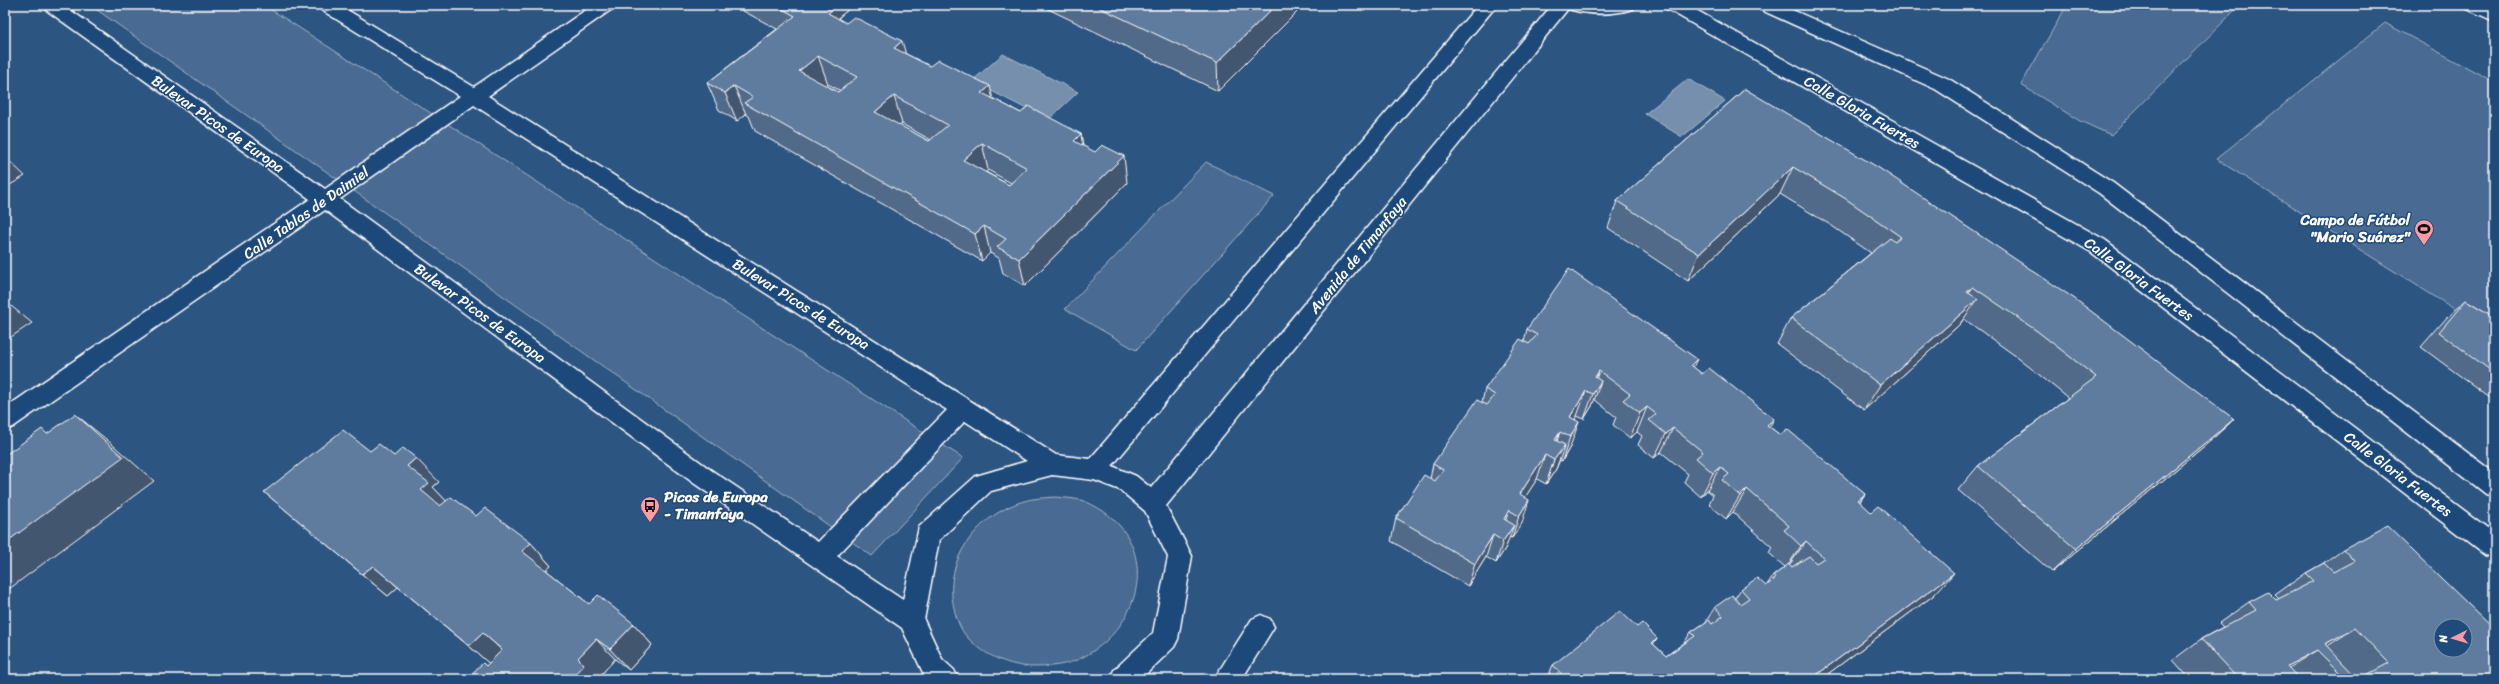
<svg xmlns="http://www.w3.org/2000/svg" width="2499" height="684" font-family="Sriracha,sans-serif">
  <rect width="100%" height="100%" fill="#2c5582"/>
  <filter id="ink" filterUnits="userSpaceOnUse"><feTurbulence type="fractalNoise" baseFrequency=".025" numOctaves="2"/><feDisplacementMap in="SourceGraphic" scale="8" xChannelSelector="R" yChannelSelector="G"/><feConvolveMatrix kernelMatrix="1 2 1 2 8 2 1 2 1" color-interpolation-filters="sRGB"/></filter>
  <g filter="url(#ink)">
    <g fill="#486b92" stroke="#a4b5c8">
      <path d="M90,5H264L963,458L872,556Z"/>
      <path d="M2067,5H2240L2111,135L2080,121L2021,85Z"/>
      <path d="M2385,23L2494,82V334L2216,159Z"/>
      <path d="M1206,162L1274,196L1136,350L1065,309Z"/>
      <path d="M1054,497C1063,498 1075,498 1084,501C1160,532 1150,620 1085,656C1070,665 1050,667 1033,667C1009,666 985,656 968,638C958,628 954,611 952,597C948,552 983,513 1024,501C1033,498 1044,498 1054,497Z"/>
    </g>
    <g fill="#748fad" stroke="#acbcce">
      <path d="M1003,54L1078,92L1048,120L972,81Z"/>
      <path d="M1688,79L1725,101L1682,137L1645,114Z"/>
    </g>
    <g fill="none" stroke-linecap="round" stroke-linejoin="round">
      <defs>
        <g id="street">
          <path d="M42,5H63L325,189L460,96L320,9L317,5H339L474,87L593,5H615L612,9L488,96L1056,455L1090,459L1478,5H1497L1112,466L1136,476L1151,488L1552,5H1571L1166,506L1192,556L1178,639L1174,647L1141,679H1110L1114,670L1153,633L1168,557L1145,511L1120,490L1094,480L1052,475L991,491L939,540L924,620L942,659L954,670L958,679H926L902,628L695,484L325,210L13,427L5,430V408L310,199L45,9ZM474,105L947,410L818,542L711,470L340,199ZM965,421L1027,461L976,476L919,527L903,600L837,556Z"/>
          <path d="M2464,5H2488L2494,8V21L2467,9Z"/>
          <path d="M1261,615L1270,619L1274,627L1242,679H1214L1252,619Z"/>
        </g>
        <g id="secondary">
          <path d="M1565,5H1636L1633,9C1612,15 1589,15 1568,9Z"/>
          <path d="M1664,5H1687L2105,240L2494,533V558L2485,555L2091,252L1667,9Z"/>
          <path d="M1756,5H1781L1949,79L2113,183L2494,473V497L2486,494L2099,193L1935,89L1759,9Z"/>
        </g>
      </defs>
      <use href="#street" stroke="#fff" stroke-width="3"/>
      <use href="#secondary" stroke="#fff" stroke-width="3"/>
      <use href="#street" fill="#1f4a7a" fill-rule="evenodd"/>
      <use href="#secondary" fill="#1f4a7a" fill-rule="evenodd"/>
    </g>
    <g fill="#516b89" stroke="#fff" fill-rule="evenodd">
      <path d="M732,5H854L839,17L840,20L1021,113L1081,134L1083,146L1127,183L1025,286L1003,273L999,258L990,253L982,261L755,131L749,116L746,114L737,121L719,110L707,83L777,29ZM828,84L841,91L838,92L826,85ZM902,124L931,140L929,141L900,126ZM988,170L1011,183L1009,185L986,172Z"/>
      <path d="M1045,5H1304L1218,91L1046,8Z"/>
      <path d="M1745,89L2234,419L2208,443L2052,572L1958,490L1978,466L2068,398L2017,357L1964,319L1959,325L1864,410L1777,344L1791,318L1871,253L1832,226L1780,194L1688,281L1608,228L1617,201Z"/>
      <path d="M2466,300L2494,317V401L2421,347L2449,315Z"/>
      <path d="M1527,329L1693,367L1780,435L1865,494L1860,502L1934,595L1821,679H1547L1553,665L1637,627L1657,638L1653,644L1666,656L1684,643L1691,632L1705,623L1715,607L1735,598L1741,589L1766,586L1773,576L1785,567L1769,553L1772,547L1733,512L1726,519L1709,504L1713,495L1707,490L1701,497L1684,482L1688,474L1661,452L1654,458L1638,445L1642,436L1637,432L1630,438L1613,425L1616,417L1594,399L1592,406L1584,419L1577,416L1575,420L1570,447L1562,461L1560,460L1556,469L1546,484L1537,479L1525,497L1522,523L1512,538L1509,537L1506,547L1496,563L1486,557L1468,586L1391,541L1396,518L1430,479L1433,464L1482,402L1485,389L1524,341Z"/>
      <path d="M370,451L394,456L439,482L433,487L446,501L531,543L551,566L546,570L589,604L634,624L652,645L629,670L615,659L598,678L599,679H466L486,666L489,663L398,587L388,596L264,492Z"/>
      <path d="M2343,549L2494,679H2190L2173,660L2201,639L2223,627L2219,623L2249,602L2276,600L2279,599L2275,595L2306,573L2322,564Z"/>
    </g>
    <g fill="#42576f" stroke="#fff">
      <path d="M820,5H854L839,17L845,35Z"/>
      <path d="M1276,5H1304L1218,91L1217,63Z"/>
      <path d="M902,41L910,69L894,48Z"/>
      <path d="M818,56L828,84L809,98L799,71Z"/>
      <path d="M734,86L746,114L737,121L725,93Z"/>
      <path d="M990,86L996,114L982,93Z"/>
      <path d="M894,96L902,124L883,140L875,112Z"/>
      <path d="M1081,134L1085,161L1074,141Z"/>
      <path d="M982,143L988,170L970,187L963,160Z"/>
      <path d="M1124,156L1127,183L1025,286L1019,259Z"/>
      <path d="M5,157L25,176L5,188Z"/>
      <path d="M1793,167L1780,194L1688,281L1699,254Z"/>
      <path d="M984,226L990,253L982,261L975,234Z"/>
      <path d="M1973,287L1955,313L1967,292Z"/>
      <path d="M1978,299L1959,325L1864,410L1880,385Z"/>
      <path d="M5,301L32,323L5,341Z"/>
      <path d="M1697,359L1685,384L1691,365Z"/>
      <path d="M1599,371L1591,393L1595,377Z"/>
      <path d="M1601,381L1592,406L1584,419L1593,394Z"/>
      <path d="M1586,391L1577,416L1565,435L1570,417Z"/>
      <path d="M1647,407L1637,432L1630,438L1640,413Z"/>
      <path d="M75,414L106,439L154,481L5,592V543Z"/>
      <path d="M1774,419L1760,443L1767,425Z"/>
      <path d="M2234,419L2208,443L2052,572L2076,549Z"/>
      <path d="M1579,422L1570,447L1562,461L1570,437Z"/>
      <path d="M1673,428L1661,452L1654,458L1666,434Z"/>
      <path d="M1560,432L1552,456L1555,440Z"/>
      <path d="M1565,445L1556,469L1546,484L1554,460Z"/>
      <path d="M1545,455L1537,479L1515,513L1520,494Z"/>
      <path d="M416,458L439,482L433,487L452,507L444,514L421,490L407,466Z"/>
      <path d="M1720,467L1707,490L1701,497L1713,473Z"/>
      <path d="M1747,489L1733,512L1726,519L1740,496Z"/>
      <path d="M1865,494L1848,517L1858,500Z"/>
      <path d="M1529,500L1522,523L1512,538L1519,516Z"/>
      <path d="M1509,510L1502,533L1504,519Z"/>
      <path d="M1514,525L1506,547L1496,563L1503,541Z"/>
      <path d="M1493,535L1486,557L1468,586L1475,564Z"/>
      <path d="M1806,541L1790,564L1786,568L1801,546Z"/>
      <path d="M531,543L551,566L543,573L522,551Z"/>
      <path d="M373,566L398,587L388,596L362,574Z"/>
      <path d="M1954,573L1934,595L1821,679H1811Z"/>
      <path d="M634,624L652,645L629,670L610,649Z"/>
      <path d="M2355,628L2323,649L2317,650L2285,670L2287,666L2325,644Z"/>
      <path d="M483,633L505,653L492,666L469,646Z"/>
      <path d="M1657,638L1645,658L1652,643Z"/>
      <path d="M596,639L615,659L598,678L599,679H580L575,674L578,658Z"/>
    </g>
    <g fill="#5e7c9f" stroke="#fff" fill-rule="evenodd">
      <path d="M775,5H832L836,7L828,13L846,23L854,17L902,41L894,48L930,66L938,60L990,86L982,93L1021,113L1028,106L1081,134L1074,141L1095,152L1102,145L1124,156L1019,259L997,247L1006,239L984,226L975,234L744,103L753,97L734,86L725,93L707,83L795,16ZM818,56L857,77L838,92L799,71ZM894,96L948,125L929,141L875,112ZM982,143L1027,168L1009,185L963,160Z"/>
      <path d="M1094,5H1276L1217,63Z"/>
      <path d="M1745,89L1879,168L2075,299L2234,419L2076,549L1978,466L2096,377L2037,331L1973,287L1967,292L1978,299L1880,385L1791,318L1890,238L1895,242L1901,237L1846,199L1793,167L1699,254L1617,201Z"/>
      <path d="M1569,269L1697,359L1691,365L1702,374L1709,368L1774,419L1767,425L1780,435L1787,429L1865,494L1858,500L1871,512L1878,506L1954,573L1811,679H1566L1553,665L1620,611L1637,627L1642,623L1657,638L1652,643L1666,656L1695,636L1691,632L1709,620L1712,624L1723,616L1715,607L1732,595L1740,604L1749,598L1741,589L1757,578L1766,586L1776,578L1773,576L1789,564L1792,567L1809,556L1816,563L1824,558L1806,541L1801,546L1784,530L1789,526L1747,489L1740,496L1722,480L1729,474L1720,467L1713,473L1696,458L1703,452L1673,428L1666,434L1649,420L1656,414L1647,407L1640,413L1623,400L1630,394L1599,371L1595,377L1601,381L1593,394L1586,391L1570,417L1579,422L1570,437L1560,432L1555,440L1565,445L1554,460L1545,455L1520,494L1529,500L1519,516L1509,510L1504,519L1514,525L1503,541L1493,535L1475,564L1396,518L1424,475L1435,481L1443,470L1433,464L1477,400L1487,405L1495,395L1485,389L1520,339L1529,344L1537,335L1527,329Z"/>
      <path d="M2466,300L2494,317V373L2439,332Z"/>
      <path d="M75,414L123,457L5,543V451L8,453L42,429L47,434Z"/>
      <path d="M343,430L370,451L379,444L394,456L403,448L416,458L407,466L429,483L421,490L440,506L451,497L476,516L485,508L531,543L522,551L589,604L598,595L634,624L610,649L596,639L578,658L584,664L575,674L581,679H466L483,663L486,666L502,650L483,633L469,646L373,566L362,574L264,492Z"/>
      <path d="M2387,526L2494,629V679H2359L2389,663L2355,628L2325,644L2358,679H2346L2317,650L2287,666L2299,679H2238L2201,639L2256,610L2249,602L2268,592L2276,600L2314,581L2306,573L2324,563L2333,572L2354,561L2343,549ZM2441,626H2465V650H2441Z"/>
    </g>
  </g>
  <defs>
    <symbol id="stadium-pin" viewBox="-11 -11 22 30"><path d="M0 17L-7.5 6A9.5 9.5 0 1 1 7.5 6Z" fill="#ff9aa2" stroke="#1f4a7a"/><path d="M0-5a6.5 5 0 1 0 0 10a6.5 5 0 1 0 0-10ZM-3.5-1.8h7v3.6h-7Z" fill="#111"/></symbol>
    <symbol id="bus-pin" viewBox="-11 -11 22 30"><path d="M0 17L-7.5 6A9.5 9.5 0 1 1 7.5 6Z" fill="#ff9aa2" stroke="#1f4a7a"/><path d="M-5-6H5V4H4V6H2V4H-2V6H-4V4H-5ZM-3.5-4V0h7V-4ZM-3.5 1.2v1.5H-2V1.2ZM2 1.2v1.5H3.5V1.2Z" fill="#111"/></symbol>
  </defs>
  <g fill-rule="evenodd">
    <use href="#stadium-pin" x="2413" y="218" width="22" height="30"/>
    <use href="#bus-pin" x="639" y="495" width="22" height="30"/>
  </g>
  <g text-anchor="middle" stroke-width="3" stroke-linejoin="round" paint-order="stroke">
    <g font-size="15" fill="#fff" stroke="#1f4a7a">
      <text transform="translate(1862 112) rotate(30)" y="5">Calle Gloria Fuertes</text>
      <text transform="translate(218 124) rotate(35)" y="5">Bulevar Picos de Europa</text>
      <text transform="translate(306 213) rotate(-35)" y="5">Calle Tablas de Daimiel</text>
      <text transform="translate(1358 255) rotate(-51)" y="5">Avenida de Timanfaya</text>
      <text transform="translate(2139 279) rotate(36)" y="5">Calle Gloria Fuertes</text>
      <text transform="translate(801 304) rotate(32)" y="5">Bulevar Picos de Europa</text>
      <text transform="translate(480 313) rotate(36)" y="5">Bulevar Picos de Europa</text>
      <text transform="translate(2398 474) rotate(37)" y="5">Calle Gloria Fuertes</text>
    </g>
    <g font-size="15" font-weight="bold" fill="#fff" stroke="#1f4a7a" text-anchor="end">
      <text x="2410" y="225">Campo de Fútbol<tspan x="2410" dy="17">"Mario Suárez"</tspan></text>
      <text x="664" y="502" text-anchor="start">Picos de Europa<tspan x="664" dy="17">- Timanfaya</tspan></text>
    </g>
  </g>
  <rect width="2499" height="684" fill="none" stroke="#1f4a7a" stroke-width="20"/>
  <rect x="10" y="10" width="2479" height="664" fill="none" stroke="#fff" stroke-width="1.5" filter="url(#ink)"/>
  <g transform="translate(2453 638) rotate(265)"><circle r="19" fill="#1f4a7a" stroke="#7992af"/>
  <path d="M0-3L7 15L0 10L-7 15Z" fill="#ff9aa2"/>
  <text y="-6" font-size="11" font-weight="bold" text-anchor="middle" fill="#ffffff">N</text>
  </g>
</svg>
